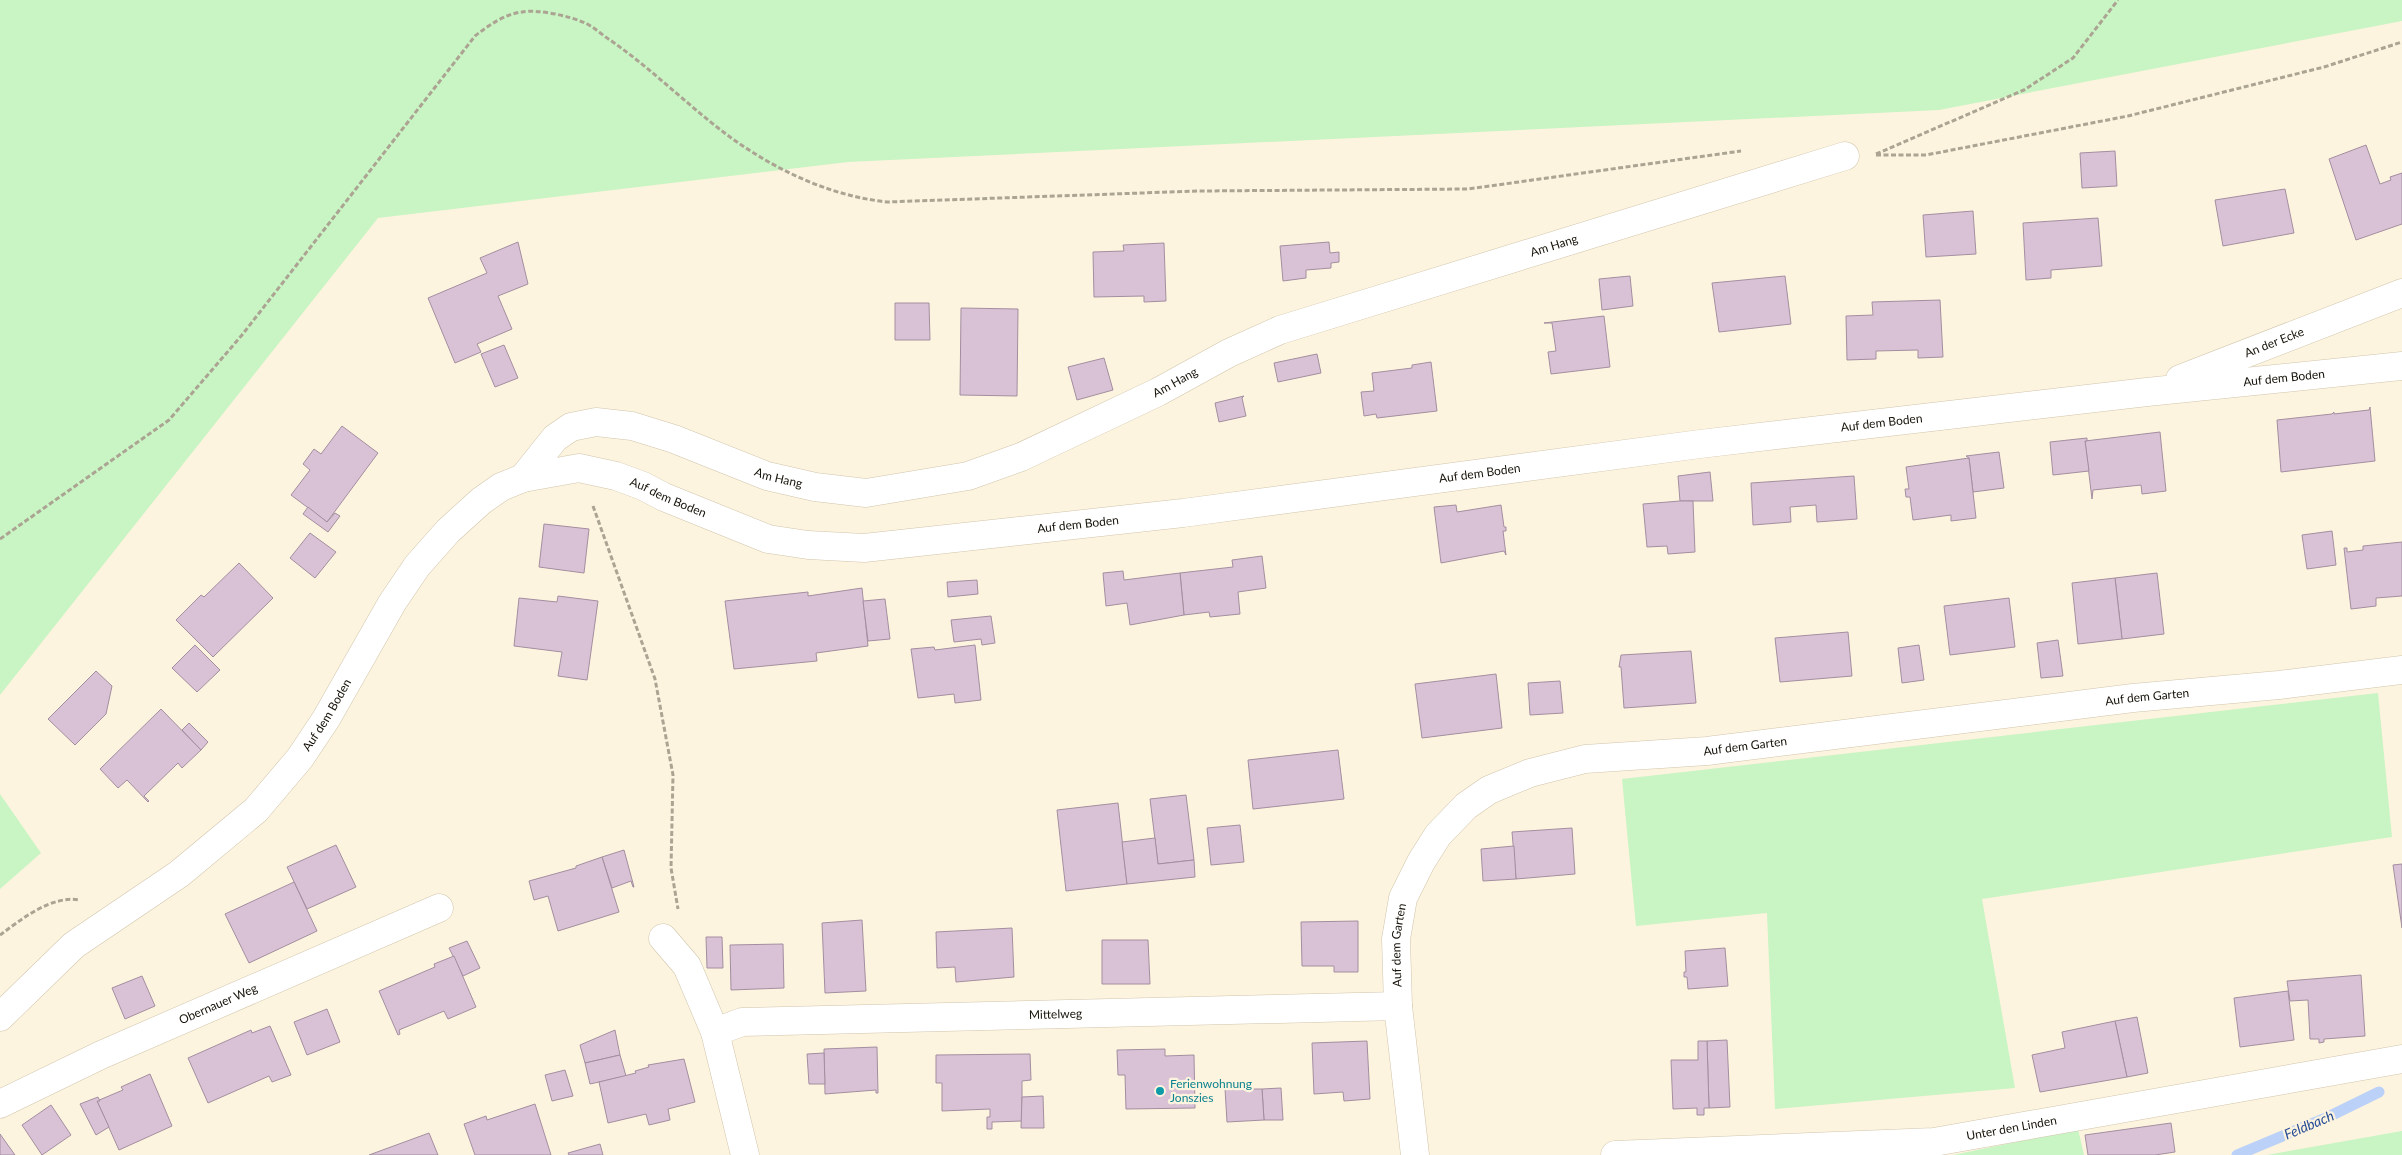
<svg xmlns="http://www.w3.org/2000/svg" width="2402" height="1155" font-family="Lato,sans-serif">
  <rect width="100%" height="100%" fill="#fdf4df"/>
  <g fill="#c9f4c3">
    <path d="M0,0H2402V21L1939,110L848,162L378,218L0,695Z"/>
    <path d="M2378,693L2392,837L1982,899L2015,1088L1775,1109L1767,913L1636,926L1622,779Z"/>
    <path d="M0,794L41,853L0,889Z"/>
    <path d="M2078,1129L2084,1155H1953Z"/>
    <path d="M2402,1131V1155H2267Z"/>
  </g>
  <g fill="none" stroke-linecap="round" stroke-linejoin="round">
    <path stroke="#bbd1f8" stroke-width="11" d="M2237,1155L2328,1117L2379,1092"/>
  </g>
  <g fill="#d9c2d5" stroke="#a38ea0">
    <path d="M2366,145L2380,184L2391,180L2390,177L2402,173V224L2356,240L2329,159Z"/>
    <path d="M2115,151L2117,186L2082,188L2080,153Z"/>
    <path d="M2285,189L2294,233L2223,246L2215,200Z"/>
    <path d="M1973,211L1976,254L1926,257L1923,215Z"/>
    <path d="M2098,218L2102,266L2051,270V278L2026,280L2023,223Z"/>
    <path d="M518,242L528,284L498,296L512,329L477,344L481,352L455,363L428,298L487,273L480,258Z"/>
    <path d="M1329,242L1330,253L1339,252V262L1331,263V268L1306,270V278L1283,281L1280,246Z"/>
    <path d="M1164,243L1166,301L1144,302V296L1094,297L1093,252L1124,251L1123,245Z"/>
    <path d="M1630,276L1633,306L1602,310L1599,279Z"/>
    <path d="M1785,276L1791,324L1719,332L1712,283Z"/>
    <path d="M1940,300L1943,357L1918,358V350L1876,351V359L1847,360L1846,316L1873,315L1872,302Z"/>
    <path d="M895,303H929L930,340H895Z"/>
    <path d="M961,308L1018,309L1017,396L960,395Z"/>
    <path d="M1604,316L1610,367L1551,374L1548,352L1556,351L1552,323H1544Z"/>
    <path d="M504,345L518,378L495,387L481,354Z"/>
    <path d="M1317,354L1321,373L1278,382L1274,363Z"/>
    <path d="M1104,358L1113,390L1077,400L1068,367Z"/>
    <path d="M1431,362L1437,411L1377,418L1376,414L1364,416L1361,392L1374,391L1372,373L1412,368V365Z"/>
    <path d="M1244,396L1242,398L1246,416L1219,422L1215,403Z"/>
    <path d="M2370,407L2375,461L2281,472L2277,420L2332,414L2334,412V414L2369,410Z"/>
    <path d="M342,426L378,453L327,522L291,495L310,470L303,464L314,449L321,454Z"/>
    <path d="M2160,432L2166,491L2142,494L2141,485L2093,490L2092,499L2085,441Z"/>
    <path d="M2087,438V441H2085L2089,471L2053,475L2050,442Z"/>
    <path d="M1999,452L2004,488L1973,492L1969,458L1966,456Z"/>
    <path d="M1969,458L1976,518L1951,521V515L1913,520L1910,497H1906L1905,489H1909L1906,467Z"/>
    <path d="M1710,472L1713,501H1680L1678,476Z"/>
    <path d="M1854,476L1857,519L1817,522L1816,505L1790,507L1791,522L1753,525L1751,483Z"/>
    <path d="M1680,501H1693L1695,552L1668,554L1667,546L1647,547L1643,504Z"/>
    <path d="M1456,505L1457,512L1501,505L1504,527H1506V531H1503L1506,555L1504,551L1441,563L1434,507Z"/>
    <path d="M308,507L327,522L335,513L340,516L328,532L303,514Z"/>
    <path d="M544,524L589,529L584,573L539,567Z"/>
    <path d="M2332,531L2336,565L2307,569L2302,535Z"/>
    <path d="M310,533L336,552L315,578L290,558Z"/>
    <path d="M2402,542V596L2376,598V606L2351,609L2344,548H2347V552L2363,550V546Z"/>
    <path d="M1262,556L1266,588L1238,592L1240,614L1210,617L1209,612L1184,615L1180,573L1233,567L1232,560Z"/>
    <path d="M239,563L273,598L213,657L176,620L201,595L204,597Z"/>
    <path d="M1123,571L1124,580L1180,573L1184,615L1130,625L1127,603L1106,606L1103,573Z"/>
    <path d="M2157,573L2164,634L2122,639L2115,578Z"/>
    <path d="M2115,578L2122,639L2078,644L2072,583Z"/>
    <path d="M977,580L978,594L948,597L947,582Z"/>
    <path d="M862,588L868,646L816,653L817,661L734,669L725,601L808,592V596Z"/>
    <path d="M558,596L598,601L587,680L558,676L562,652L514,646L519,598L557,602Z"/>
    <path d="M2009,598L2015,647L1950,655L1944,606Z"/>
    <path d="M885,599L890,639L868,641L863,601Z"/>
    <path d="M991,616L995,643L982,645L981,639L954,642L951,620Z"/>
    <path d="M1848,632L1852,676L1780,682L1775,638Z"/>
    <path d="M2058,640L2063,676L2041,678L2037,643Z"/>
    <path d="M195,645L220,670L197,692L172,668Z"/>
    <path d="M975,645L981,700L955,703L954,694L918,698L911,649L934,647L935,650Z"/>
    <path d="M1919,645L1924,680L1902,683L1898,648Z"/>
    <path d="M1691,651L1696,703L1624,708L1621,667H1619L1621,655Z"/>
    <path d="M96,671L112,686L106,714L75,745L48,719Z"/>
    <path d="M1496,674L1502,728L1422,738L1415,684Z"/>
    <path d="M1560,681L1563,713L1530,715L1528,683Z"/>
    <path d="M161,709L201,750L182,768L178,763L144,796L149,801L148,802L127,780L118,788L100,769Z"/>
    <path d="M189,723L208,742L201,750L182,730Z"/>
    <path d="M1338,750L1344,799L1253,809L1248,760Z"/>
    <path d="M1186,795L1194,860L1158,864L1150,799Z"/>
    <path d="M1118,803L1127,884L1066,891L1057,810Z"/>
    <path d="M1240,825L1244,862L1211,865L1207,828Z"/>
    <path d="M1572,828L1575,874L1516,879L1512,832Z"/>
    <path d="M1155,838L1158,864L1194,860L1195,877L1127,884L1122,842Z"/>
    <path d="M336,845L356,887L307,909L287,867Z"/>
    <path d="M1514,846L1516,879L1483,881L1481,849Z"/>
    <path d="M624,850L634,887H633L631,881L612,888L602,857Z"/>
    <path d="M602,857L619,912L558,931L548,896L534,900L529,881L576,868V866Z"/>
    <path d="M2402,864V928L2393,865Z"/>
    <path d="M294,882L317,931L249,963L225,914Z"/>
    <path d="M862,920L866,991L825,993L822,923Z"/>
    <path d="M1358,921V972H1334V966H1302L1301,922Z"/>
    <path d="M1012,928L1014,977L956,982L955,967L937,968L936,932Z"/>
    <path d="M706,937H722L723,968H707Z"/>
    <path d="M1102,940H1148L1150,984H1102Z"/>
    <path d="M467,941L480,968L463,976L449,948Z"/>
    <path d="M783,944L784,988L731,990L730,945Z"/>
    <path d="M1725,948L1728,986L1688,989L1687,977H1684V972H1686L1685,951Z"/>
    <path d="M454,956L476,1007L448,1019L444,1011L399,1030L400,1034L398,1035L379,991L435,967L434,964Z"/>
    <path d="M2361,975L2365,1036L2324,1039V1042L2319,1043V1039H2310L2308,1000L2290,1001L2287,981Z"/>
    <path d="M142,976L155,1006L125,1019L112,988Z"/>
    <path d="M2288,991L2294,1040L2240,1047L2234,998Z"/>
    <path d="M327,1009L340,1042L307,1055L294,1022Z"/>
    <path d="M2137,1017L2148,1073L2127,1077L2115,1021Z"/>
    <path d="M2115,1021L2127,1077L2040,1092L2032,1055L2065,1048L2062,1032Z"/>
    <path d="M270,1026L291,1075L272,1082L269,1076L208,1103L188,1058L251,1030L252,1033Z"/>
    <path d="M615,1030L620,1055L585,1063L580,1045Z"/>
    <path d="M1727,1040L1730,1107L1709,1108L1707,1041Z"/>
    <path d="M1367,1041L1370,1099L1344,1101L1343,1092L1314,1094L1312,1043Z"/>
    <path d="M1698,1041H1707L1709,1108H1704V1115H1697V1108L1673,1109L1671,1060H1698Z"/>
    <path d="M877,1047L878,1093H876V1090L825,1094L824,1049Z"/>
    <path d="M1165,1049V1056L1194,1055L1195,1108L1126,1109L1125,1075H1118L1117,1050Z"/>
    <path d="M824,1053L825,1084H809L807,1054Z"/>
    <path d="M1030,1054L1031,1080L1022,1081V1121L992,1122V1129H987V1117H990V1109L942,1111V1083H936V1055Z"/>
    <path d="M620,1055L626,1076L590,1084L585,1063Z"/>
    <path d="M684,1059L695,1102L668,1109L670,1120L649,1125L646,1114L608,1123L599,1082L636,1073L635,1071L649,1067L648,1065Z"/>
    <path d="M565,1070L573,1096L552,1101L545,1075Z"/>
    <path d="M150,1074L172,1126L119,1150L97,1101L123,1090L121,1087Z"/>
    <path d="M1281,1088L1283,1120H1264L1262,1089Z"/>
    <path d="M1225,1089H1262L1264,1120L1227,1122Z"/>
    <path d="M1043,1096L1044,1128H1021L1022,1097Z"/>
    <path d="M98,1097L100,1101H97L109,1127L96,1135L80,1104Z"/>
    <path d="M535,1104L551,1155H475L464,1124L486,1116L487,1120Z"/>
    <path d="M51,1105L71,1135L42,1155L22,1125Z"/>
    <path d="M2171,1123L2175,1152L2155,1155H2088L2085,1135Z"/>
    <path d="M429,1133L438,1155H369Z"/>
    <path d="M0,1134L15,1155H0Z"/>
    <path d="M600,1144L603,1155H569L568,1153Z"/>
  </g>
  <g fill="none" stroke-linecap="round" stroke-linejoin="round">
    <defs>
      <g id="minor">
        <path id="s1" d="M2180,379L2402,293"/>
        <path id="s2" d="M523,478L555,438L571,427L596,422L632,426L674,439L767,476L815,487L866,493L968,476L1021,457L1158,392L1229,353L1280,330L1845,156"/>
        <path d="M663,938L687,966L715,1032"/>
        <path id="s3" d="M0,1017L74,945L179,874L256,810L300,758L326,719L392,603L417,566L448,531L481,501L501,487L523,478L579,468L616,476L643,486L664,497L768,539L808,545L864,548L1183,513L1700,444L2147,392L2402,366"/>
        <path id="s4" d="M0,1104L101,1055L439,908"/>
        <path id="s5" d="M745,1155L715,1032L742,1022L1398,1006"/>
        <path id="s6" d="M1415,1155L1398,1006L1396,939L1403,898L1421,862L1438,835L1466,806L1489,790L1530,773L1585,759L1707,751L2133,698L2279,685L2402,670"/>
      </g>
      <g id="tertiary">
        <path id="s7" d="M1615,1155L1934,1142L2402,1059"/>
      </g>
    </defs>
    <use href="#minor" stroke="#d1c5ac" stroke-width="29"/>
    <use href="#tertiary" stroke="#d1c5ac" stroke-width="29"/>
    <g stroke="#aba493" stroke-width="3" stroke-dasharray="5 2.5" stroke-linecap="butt">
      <path d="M1876,154L2024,90L2073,58L2118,0"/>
      <path d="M1876,155H1926L2128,116L2324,67L2402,42"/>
      <path d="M593,506L655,679L673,775L671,868L678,909"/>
      <path d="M0,539L169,420L242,335L475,36C489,25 505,14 522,12C538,9 570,16 585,23C594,27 602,35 610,40C655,71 693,111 737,142C782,173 832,196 887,202L1198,191L1468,189L1741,151"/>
      <path d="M0,935C22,919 51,895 80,900"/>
    </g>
    <use href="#minor" stroke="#fff" stroke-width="28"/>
    <use href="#tertiary" stroke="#fff" stroke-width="28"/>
  </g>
  <circle fill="#0f9aa8" stroke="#fdf4df" stroke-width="2" cx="1160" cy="1091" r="5"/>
  <g text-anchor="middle" stroke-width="4.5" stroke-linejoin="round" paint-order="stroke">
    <g font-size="12" fill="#17130a" stroke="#fdf4df">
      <text dy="4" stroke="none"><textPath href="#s2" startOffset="1112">Am Hang</textPath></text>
      <text dy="4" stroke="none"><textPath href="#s1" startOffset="101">An der Ecke</textPath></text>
      <text dy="4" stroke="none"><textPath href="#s3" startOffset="2549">Auf dem Boden</textPath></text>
      <text dy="4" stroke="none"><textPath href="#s2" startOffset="708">Am Hang</textPath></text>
      <text dy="4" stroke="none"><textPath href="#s3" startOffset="2144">Auf dem Boden</textPath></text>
      <text dy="4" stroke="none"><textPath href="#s3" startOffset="1739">Auf dem Boden</textPath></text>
      <text dy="4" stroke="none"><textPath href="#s2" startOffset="288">Am Hang</textPath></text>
      <text dy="4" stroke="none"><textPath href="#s3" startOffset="914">Auf dem Boden</textPath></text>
      <text dy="4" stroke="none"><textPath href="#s3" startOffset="1334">Auf dem Boden</textPath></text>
      <text dy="4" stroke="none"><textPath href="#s6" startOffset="1066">Auf dem Garten</textPath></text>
      <text dy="4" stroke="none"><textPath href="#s3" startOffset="449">Auf dem Boden</textPath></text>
      <text dy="4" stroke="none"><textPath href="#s6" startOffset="661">Auf dem Garten</textPath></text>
      <text dy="4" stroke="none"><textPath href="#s6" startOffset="211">Auf dem Garten</textPath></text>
      <text dy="4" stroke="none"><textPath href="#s4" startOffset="240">Obernauer Weg</textPath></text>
      <text dy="4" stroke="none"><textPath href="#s5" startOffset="469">Mittelweg</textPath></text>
      <text dy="4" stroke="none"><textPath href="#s7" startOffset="398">Unter den Linden</textPath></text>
    </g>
    <g font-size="12" fill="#0d838f" stroke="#fdf4df" text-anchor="start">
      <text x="1170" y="1088">Ferienwohnung<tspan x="1170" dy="14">Jonszies</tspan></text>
    </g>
    <g font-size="14" font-style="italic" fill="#264c97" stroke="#fdf4df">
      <text transform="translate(2309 1125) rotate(-23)" y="5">Feldbach</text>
    </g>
  </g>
</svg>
